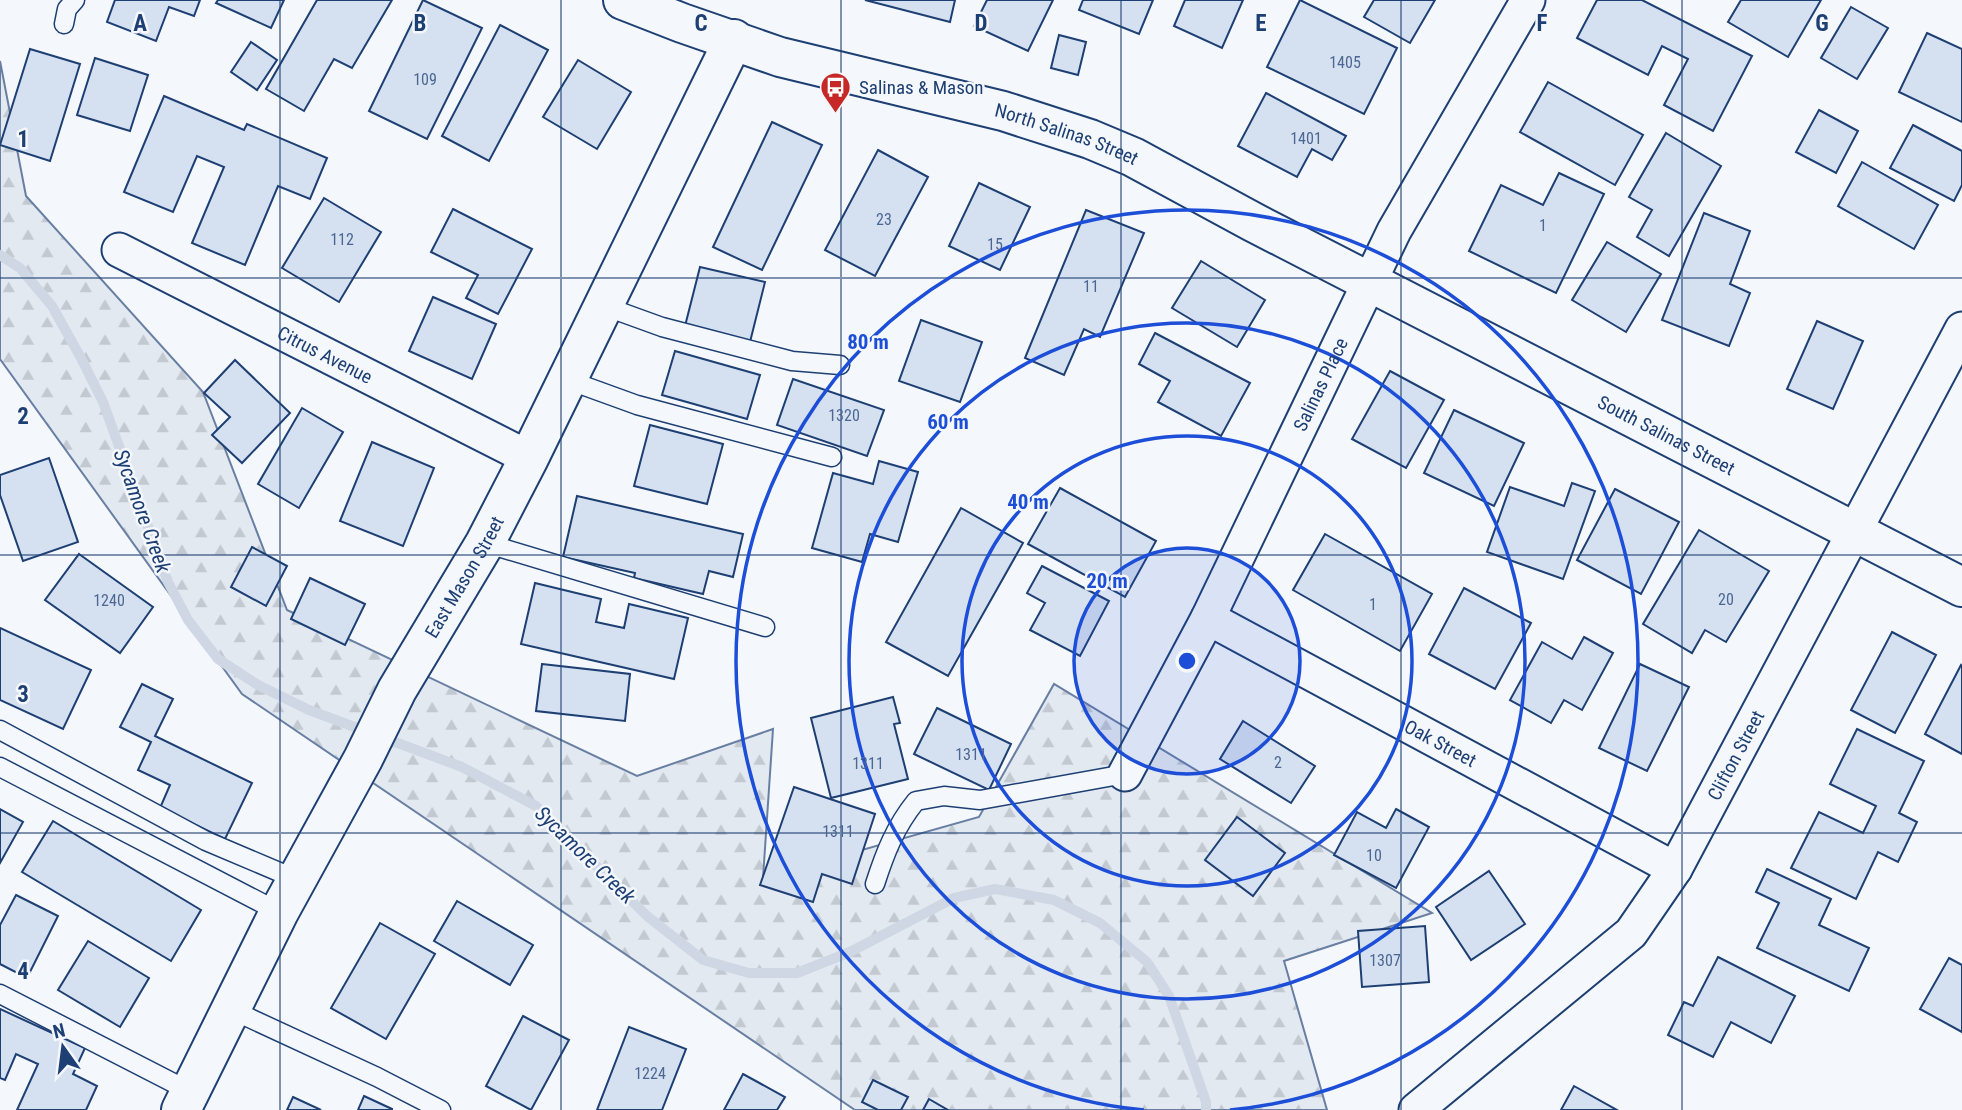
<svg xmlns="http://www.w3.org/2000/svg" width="1962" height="1110" font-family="'Roboto Condensed',sans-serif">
  <defs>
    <pattern id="forest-firs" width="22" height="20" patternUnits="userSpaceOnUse" patternTransform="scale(1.75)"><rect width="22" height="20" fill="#e3e9f0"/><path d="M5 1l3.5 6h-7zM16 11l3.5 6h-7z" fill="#c2c9d1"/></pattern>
  </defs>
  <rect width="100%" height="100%" fill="#f4f7fb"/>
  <path fill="url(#forest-firs)" stroke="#687fa3" stroke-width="2" d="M0,61L26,196L203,392L287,610L637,776L773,729L763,878L979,817L1054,684L1432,913L1284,961L1327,1110H855L242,694L0,359Z"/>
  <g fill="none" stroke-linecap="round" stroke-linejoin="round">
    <path stroke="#cfd7e4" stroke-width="10" d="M0,255L20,268L52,306L81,358L103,402L168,582L188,620L218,659L258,685L309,710L462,767L536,806L647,916L703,960L749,973H797L850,952L954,898L995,889L1054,900L1100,923L1147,962L1169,996L1206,1102V1110"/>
  </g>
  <g fill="#d5e0f0" stroke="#1d3f73" stroke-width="2">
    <path d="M115,0H200L194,16L169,7L156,41L107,22Z"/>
    <path d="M218,0H284L271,28L216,3Z"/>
    <path d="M317,0H392L352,68L334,59L304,111L266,89Z"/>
    <path d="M423,0L482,28L427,139L369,111Z"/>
    <path d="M865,0H955L950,22Z"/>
    <path d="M987,0H1053L1028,51L974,26Z"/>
    <path d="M1083,0H1153L1139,34L1079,10Z"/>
    <path d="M1185,0H1243L1222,48L1174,26Z"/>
    <path d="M1300,0L1397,48L1364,114L1267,67Z"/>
    <path d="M1374,0H1435L1410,43L1364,17Z"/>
    <path d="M1597,0H1642L1752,56L1713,131L1664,105L1688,59L1662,46L1648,75L1577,38Z"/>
    <path d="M1741,0H1821L1788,57L1728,22Z"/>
    <path d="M1851,7L1888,28L1857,79L1821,58Z"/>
    <path d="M500,25L548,50L489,161L442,136Z"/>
    <path d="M1927,33L1962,49V122L1899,92Z"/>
    <path d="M1059,35L1086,42L1078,75L1051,68Z"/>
    <path d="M251,42L277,60L257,90L231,72Z"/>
    <path d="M30,49L80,64L50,161L0,145Z"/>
    <path d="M95,58L148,75L130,131L77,115Z"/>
    <path d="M578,60L631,92L597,149L543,117Z"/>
    <path d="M1548,82L1643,135L1615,185L1520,132Z"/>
    <path d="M1266,93L1346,136L1332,160L1312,149L1297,177L1238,146Z"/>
    <path d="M164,96L244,130L247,124L327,158L310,199L278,186L245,265L192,243L224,167L197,156L173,212L124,192Z"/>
    <path d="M1819,110L1858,131L1836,173L1796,152Z"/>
    <path d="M772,122L822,145L762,270L713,247Z"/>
    <path d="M1913,125L1962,151V185L1954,201L1890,168Z"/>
    <path d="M1666,133L1721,166L1669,256L1637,237L1652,210L1629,197Z"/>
    <path d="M878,150L928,177L875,276L825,250Z"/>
    <path d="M1862,162L1938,205L1914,249L1838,206Z"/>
    <path d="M1559,173L1604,194L1556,293L1469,251L1501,185L1543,205Z"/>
    <path d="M979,183L1030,207L1000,270L949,246Z"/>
    <path d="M324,198L381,232L339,302L282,268Z"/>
    <path d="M453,209L532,249L498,314L466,298L478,275L431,252Z"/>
    <path d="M1086,210L1144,233L1100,337L1084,329L1064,375L1025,358Z"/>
    <path d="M1704,213L1750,231L1730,284L1750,293L1729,346L1662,320Z"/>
    <path d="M1607,242L1661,274L1626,332L1572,300Z"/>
    <path d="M1201,261L1265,300L1237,347L1172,308Z"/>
    <path d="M700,267L765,282L749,346L684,330Z"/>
    <path d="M433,297L496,324L472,379L409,351Z"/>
    <path d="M921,320L982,342L960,402L899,381Z"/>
    <path d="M1817,321L1863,341L1833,409L1787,389Z"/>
    <path d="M1155,333L1250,383L1221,436L1158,402L1170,381L1139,364Z"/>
    <path d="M675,351L760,375L747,419L662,395Z"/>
    <path d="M235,360L290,413L242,463L212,435L230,417L204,393Z"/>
    <path d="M1390,371L1444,400L1406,468L1352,439Z"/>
    <path d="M793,379L884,410L867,456L777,425Z"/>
    <path d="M302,408L343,432L299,508L258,484Z"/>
    <path d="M1454,410L1524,443L1494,506L1424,473Z"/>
    <path d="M650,425L723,444L707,504L634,486Z"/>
    <path d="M372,442L434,468L403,546L340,521Z"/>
    <path d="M49,458L78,542L23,561L0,495V475Z"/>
    <path d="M879,461L918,472L898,542L870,534L862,562L812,548L833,473L873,484Z"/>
    <path d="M1572,483L1595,491L1563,579L1487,552L1510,487L1564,506Z"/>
    <path d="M1060,488L1156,541L1125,597L1028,544Z"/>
    <path d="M1615,489L1679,522L1641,594L1577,560Z"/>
    <path d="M577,496L743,534L733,577L709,571L703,594L634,578L635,573L563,557Z"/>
    <path d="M961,508L1023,543L948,676L886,642Z"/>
    <path d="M1699,530L1769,571L1726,642L1705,630L1692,653L1643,624Z"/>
    <path d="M1325,534L1432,594L1400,651L1293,590Z"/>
    <path d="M252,547L287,566L266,606L231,587Z"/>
    <path d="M79,554L153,607L120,653L45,600Z"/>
    <path d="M1042,566L1109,601L1080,656L1030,630L1045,603L1027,593Z"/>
    <path d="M310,578L365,604L345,645L291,619Z"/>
    <path d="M535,583L601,599L596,622L624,628L629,604L688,618L674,679L521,644Z"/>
    <path d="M1464,588L1531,623L1495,689L1429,654Z"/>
    <path d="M0,628L91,670L63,729L0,700Z"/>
    <path d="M1892,632L1936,655L1895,733L1851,710Z"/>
    <path d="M1584,637L1613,653L1582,710L1564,700L1551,723L1510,700L1542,642L1572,659Z"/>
    <path d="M542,664L630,674L625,721L536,711Z"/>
    <path d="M1640,664L1689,687L1647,771L1599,748Z"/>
    <path d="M1961,665L1962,666V754L1925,734Z"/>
    <path d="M142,684L173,699L155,736L252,783L225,839L160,808L170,785L138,770L151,742L120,727Z"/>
    <path d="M893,697L900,723L894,724L908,779L831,798L811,718Z"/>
    <path d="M937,708L1011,744L989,790L914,754Z"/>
    <path d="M1243,721L1315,766L1291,803L1220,759Z"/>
    <path d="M1857,729L1924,761L1899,813L1917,822L1898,862L1878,852L1856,899L1791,868L1819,812L1863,833L1876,806L1830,784Z"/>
    <path d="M794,787L875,814L852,884L822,874L813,902L760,885Z"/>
    <path d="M0,809L23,822L0,863Z"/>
    <path d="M1396,809L1429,827L1396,888L1334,855L1357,812L1386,828Z"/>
    <path d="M1237,817L1285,853L1253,896L1205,860Z"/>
    <path d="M53,821L201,910L171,961L22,872Z"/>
    <path d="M1767,869L1831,899L1819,925L1869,948L1849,991L1757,948L1779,903L1756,892Z"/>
    <path d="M1489,871L1525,924L1471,960L1436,907Z"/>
    <path d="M16,895L58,916L27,978L0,964V925Z"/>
    <path d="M457,901L533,945L510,985L434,941Z"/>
    <path d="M380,923L435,954L386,1039L331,1008Z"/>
    <path d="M1425,926L1429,982L1362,987L1358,931Z"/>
    <path d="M88,941L149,978L120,1027L58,990Z"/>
    <path d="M1718,957L1795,996L1771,1043L1731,1022L1713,1057L1668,1035L1684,1002L1693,1006Z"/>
    <path d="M1949,958L1962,965V1032L1920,1009Z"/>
    <path d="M0,1009L85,1048L73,1074L97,1086L86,1110H17L38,1064L16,1054L5,1080L0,1078Z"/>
    <path d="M523,1016L569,1040L531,1110L486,1086Z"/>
    <path d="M629,1027L686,1049L662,1110H597Z"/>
    <path d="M743,1074L785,1097L777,1110H724Z"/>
    <path d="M873,1080L908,1097L901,1110H878L862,1102Z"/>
    <path d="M1574,1086L1617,1110H1561Z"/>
    <path d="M364,1096L392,1109V1110H358Z"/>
    <path d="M293,1097L321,1110H287Z"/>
    <path d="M929,1099L948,1110H923Z"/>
  </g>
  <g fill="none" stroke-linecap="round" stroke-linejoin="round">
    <defs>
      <g id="lane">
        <path d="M64,24L67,9L75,0"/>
        <path d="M604,306L662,327L792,361L840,365"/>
        <path d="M568,380L637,405L832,457"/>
        <path d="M485,543L765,627"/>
        <path d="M0,730L206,841L298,880"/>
        <path d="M0,767L279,912"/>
        <path d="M875,884C885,853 895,827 916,801L944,796L980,800L1125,774"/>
        <path d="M0,994L191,1092"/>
        <path d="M230,1009L377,1077L441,1110"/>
      </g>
      <g id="street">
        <path id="s1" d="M119,250L529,458"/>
        <path id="s2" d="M1208,618L1675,869"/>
        <path id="s3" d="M1125,774L1208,618L1394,231L1528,0"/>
        <path id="s4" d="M1416,1110L1631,933L1675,869L1962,329"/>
      </g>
      <g id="secondary">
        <path id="s5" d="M623,0L682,23L780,57L1003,111L1090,139L1133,157L1253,222L1962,587"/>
        <path id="s6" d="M181,1110L279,912L363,759L397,690L485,543L529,458L734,39"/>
      </g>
    </defs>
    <use href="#lane" stroke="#1d3f73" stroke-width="21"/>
    <use href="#street" stroke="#1d3f73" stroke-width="37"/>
    <use href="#secondary" stroke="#1d3f73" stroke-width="42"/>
    <use href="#lane" stroke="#f4f7fb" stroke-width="18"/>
    <use href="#street" stroke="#f4f7fb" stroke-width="33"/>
    <use href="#secondary" stroke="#f4f7fb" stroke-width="38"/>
  </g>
  <path fill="none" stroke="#1d3f73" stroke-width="2" stroke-opacity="0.55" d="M280,0V1110M561,0V1110M841,0V1110M1121,0V1110M1401,0V1110M1682,0V1110M0,278H1962M0,555H1962M0,833H1962"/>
  <circle cx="1187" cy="661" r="113" fill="#1d4ed8" fill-opacity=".12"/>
  <g fill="none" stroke="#1d4ed8" stroke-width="3.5">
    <circle cx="1187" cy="661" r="113"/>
    <circle cx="1187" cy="661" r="225"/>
    <circle cx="1187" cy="661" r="338"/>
    <path d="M1144 1110A451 451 0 1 1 1230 1110"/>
  </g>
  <defs>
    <symbol id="bus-pin" viewBox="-11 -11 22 30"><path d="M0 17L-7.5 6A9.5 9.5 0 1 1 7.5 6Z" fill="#c62828" stroke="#f4f7fb"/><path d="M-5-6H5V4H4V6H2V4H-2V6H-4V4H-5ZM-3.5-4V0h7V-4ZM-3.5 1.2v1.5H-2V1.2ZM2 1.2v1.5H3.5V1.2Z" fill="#fff"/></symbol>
  </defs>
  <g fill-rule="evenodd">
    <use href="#bus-pin" x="818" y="70" width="35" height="47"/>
  </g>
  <g text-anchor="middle" stroke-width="5" stroke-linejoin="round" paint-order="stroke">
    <g font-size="16" fill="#4b6792">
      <text x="1345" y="68">1405</text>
      <text x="425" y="85">109</text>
      <text x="1306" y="144">1401</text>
      <text x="884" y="225">23</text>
      <text x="1543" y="231">1</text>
      <text x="342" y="245">112</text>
      <text x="995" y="250">15</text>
      <text x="1091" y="292">11</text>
      <text x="844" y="421">1320</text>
      <text x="1726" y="605">20</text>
      <text x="109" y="606">1240</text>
      <text x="1373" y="610">1</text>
      <text x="971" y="760">1311</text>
      <text x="1278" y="768">2</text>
      <text x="868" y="769">1311</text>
      <text x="838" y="837">1311</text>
      <text x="1374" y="861">10</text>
      <text x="1385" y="966">1307</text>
      <text x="650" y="1079">1224</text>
    </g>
    <g font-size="19" fill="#1d3f73" stroke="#f4f7fb" text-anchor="start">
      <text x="859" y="94">Salinas &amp; Mason</text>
    </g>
    <g font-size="19" fill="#1d3f73" stroke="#f4f7fb">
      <text dy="7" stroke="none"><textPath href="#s5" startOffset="464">North Salinas Street</textPath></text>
      <text dy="7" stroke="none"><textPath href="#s1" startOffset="231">Citrus Avenue</textPath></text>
      <text dy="7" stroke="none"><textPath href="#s3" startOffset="436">Salinas Place</textPath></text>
      <text dy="7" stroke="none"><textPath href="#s5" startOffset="1136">South Salinas Street</textPath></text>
      <text dy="7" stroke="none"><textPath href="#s6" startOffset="604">East Mason Street</textPath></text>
      <text dy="7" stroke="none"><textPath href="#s2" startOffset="264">Oak Street</textPath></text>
      <text dy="7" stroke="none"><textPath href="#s4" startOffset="485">Clifton Street</textPath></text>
    </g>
    <g font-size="21" font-style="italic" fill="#1d3f73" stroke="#f4f7fb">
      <text transform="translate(142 511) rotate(70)" y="7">Sycamore Creek</text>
      <text transform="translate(585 855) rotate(44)" y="7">Sycamore Creek</text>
    </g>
  </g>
  <g font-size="23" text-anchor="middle" font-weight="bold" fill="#1d3f73" stroke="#f4f7fb" stroke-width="5" stroke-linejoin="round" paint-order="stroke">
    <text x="140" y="31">A</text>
    <text x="420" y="31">B</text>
    <text x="701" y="31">C</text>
    <text x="981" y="31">D</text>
    <text x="1261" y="31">E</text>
    <text x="1542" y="31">F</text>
    <text x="1822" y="31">G</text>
    <text x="23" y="147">1</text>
    <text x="23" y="424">2</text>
    <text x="23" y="702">3</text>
    <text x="23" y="979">4</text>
  </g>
  <circle cx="1187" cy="661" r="10" fill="#1d4ed8" stroke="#f4f7fb" stroke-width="3.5"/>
  <g font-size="21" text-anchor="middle" font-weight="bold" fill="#1d4ed8" stroke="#f4f7fb" stroke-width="5" stroke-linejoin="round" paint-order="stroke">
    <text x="868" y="349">80 m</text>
    <text x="948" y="429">60 m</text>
    <text x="1028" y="509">40 m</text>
    <text x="1107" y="588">20 m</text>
  </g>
  <g transform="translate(63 1047) rotate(346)" stroke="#f4f7fb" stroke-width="5" paint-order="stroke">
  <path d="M0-5L12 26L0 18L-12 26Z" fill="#1d3f73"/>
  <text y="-10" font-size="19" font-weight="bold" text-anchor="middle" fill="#1d3f73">N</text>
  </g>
</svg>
